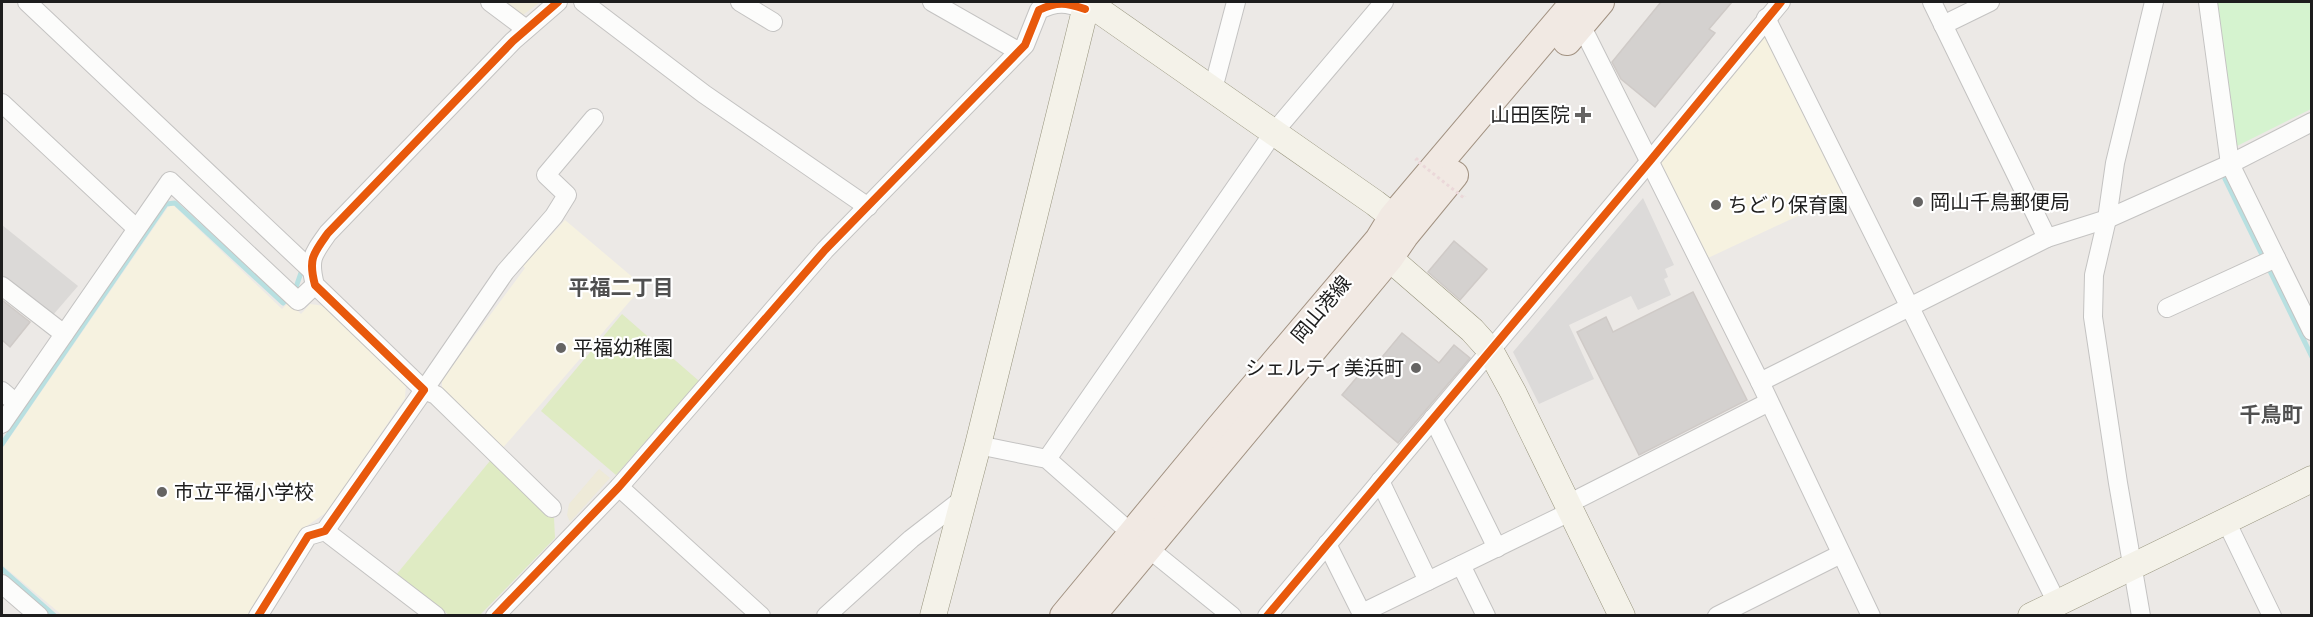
<svg xmlns="http://www.w3.org/2000/svg" width="2313" height="617" font-family="Cabin,'Noto Sans JP',sans-serif">
  <rect width="100%" height="100%" fill="#ece9e6"/>
  <path fill="#dbd9d7" d="M2,225L78,286L53,315L2,275Z"/>
  <g fill="#f6f2e0">
    <path d="M1766,34L1847,193L1708,258L1660,161Z"/>
    <path d="M173,205L282,309L289,302L301,314L310,304L325,306L406,384L405,398L327,512L301,530L248,615H62L2,565V449L168,207Z"/>
    <path d="M565,220L643,286L501,450L442,392V380L525,268L523,266Z"/>
  </g>
  <g fill="#eeead8">
    <path d="M504,2H540L523,15Z"/>
    <path d="M599,469L610,478L570,522L567,515L569,504Z"/>
  </g>
  <g fill="#dfebc3">
    <path d="M622,314L699,381L616,475L541,411Z"/>
    <path d="M494,456L554,518L555,538L480,615H449L396,575Z"/>
  </g>
  <path fill="#d5f3cf" d="M2217,2H2311V109L2237,146Z"/>
  <path fill="#dcdad9" d="M1643,198L1674,265L1665,269L1668,277L1664,279L1671,295L1638,310L1631,296L1569,325L1594,379L1539,404L1513,352Z"/>
  <g fill="none" stroke-linecap="round" stroke-linejoin="round">
    <g stroke="#b8e0e1" stroke-width="5">
      <path d="M2225,179L2312,357"/>
      <path d="M2,444L166,204L175,203L283,303L295,290L303,267"/>
      <path d="M2,569L55,616"/>
    </g>
  </g>
  <g fill="#d4d1cf" stroke="#cfcac7" stroke-width="1.5">
    <path d="M1661,2H1732L1709,29L1715,33L1655,107L1621,79L1612,62Z"/>
    <path d="M1454,241L1487,269L1460,300L1428,272Z"/>
    <path d="M1693,292L1747,400L1639,455L1577,332L1606,317L1613,332Z"/>
    <path d="M2,300L30,322L10,347L2,340Z"/>
    <path d="M1402,333L1439,363L1454,345L1470,358L1398,443L1342,395L1368,364L1373,368Z"/>
  </g>
  <g fill="none" stroke-linecap="round" stroke-linejoin="round">
    <defs>
      <g id="street">
        <path d="M27,2L311,270"/>
        <path d="M490,2L526,29"/>
        <path d="M583,2L704,94L868,207"/>
        <path d="M740,2L773,22"/>
        <path d="M932,2L1018,51"/>
        <path d="M1932,2L2047,238"/>
        <path d="M2208,2L2230,164L2312,331"/>
        <path d="M1766,18L2057,603"/>
        <path d="M1574,19L1581,25L1760,382L1871,616"/>
        <path d="M1943,25L1990,2"/>
        <path d="M1213,89L1236,2"/>
        <path d="M2,103L136,228"/>
        <path d="M2,286L64,334"/>
        <path d="M2167,308L2276,258"/>
        <path d="M1760,382L2047,238L2107,219L2230,164L2312,122"/>
        <path d="M2,391L16,403"/>
        <path d="M1433,418L1497,548"/>
        <path d="M2,424L170,181L298,301L315,285"/>
        <path d="M978,445L1047,459L1148,548L1232,616"/>
        <path d="M1047,459L1274,132L1384,2"/>
        <path d="M1380,481L1428,581"/>
        <path d="M619,487L761,616"/>
        <path d="M1568,504L1769,402"/>
        <path d="M552,508L436,395L424,390L505,272L554,216L567,195L546,175L594,118"/>
        <path d="M2226,521L2272,616"/>
        <path d="M325,531L436,616"/>
        <path d="M1327,544L1363,616"/>
        <path d="M1461,565L1486,616"/>
        <path d="M2,584L39,616"/>
        <path d="M1362,613L1572,511"/>
        <path d="M258,616L308,536L325,531L424,390L315,285C308,259 313,254 328,233L513,41L558,2"/>
        <path d="M495,616L619,487L825,250L1025,45L1039,10C1058,1 1066,3 1085,9"/>
        <path d="M826,616L911,539L964,498"/>
        <path d="M1267,616L1650,161L1781,2"/>
        <path d="M1717,616L1841,554"/>
        <path d="M2141,616L2118,483L2093,317L2094,275L2107,219L2115,163L2154,2"/>
      </g>
      <g id="secondary">
        <path d="M1087,2L1375,203L1393,217L1403,235"/>
        <path d="M1380,241L1389,258L1472,330L1490,350L1513,392L1622,616"/>
        <path d="M933,616L978,445L1087,2"/>
        <path d="M2031,616L2312,479"/>
      </g>
      <g id="primary">
        <path d="M1567,41L1600,2"/>
        <path d="M1064,616L1218,430L1379,240L1393,217L1575,2"/>
        <path d="M1091,616L1389,258L1404,236L1454,175"/>
      </g>
    </defs>
    <use href="#street" stroke="#c4c3c2" stroke-width="20"/>
    <use href="#secondary" stroke="#97947d" stroke-width="27"/>
    <use href="#primary" stroke="#a29282" stroke-width="30"/>
    <use href="#street" stroke="#fcfcfb" stroke-width="18"/>
    <use href="#secondary" stroke="#f4f2e9" stroke-width="26"/>
    <use href="#primary" stroke="#f1e9e3" stroke-width="28"/>
    <path stroke="#ebd8d9" stroke-width="3" stroke-dasharray="3 3" stroke-linecap="butt" d="M1418,158L1416,160L1464,198L1465,196"/>
    <defs>
      <g id="cycleway">
        <path d="M258,616L308,536L325,531L424,390L315,285C308,259 313,254 328,233L513,41L558,2"/>
        <path d="M495,616L619,487L825,250L1025,45L1039,10C1058,1 1066,3 1085,9"/>
        <path d="M1267,616L1650,161L1781,2"/>
      </g>
    </defs>
    <use href="#cycleway" stroke="#fff" stroke-width="11"/>
    <use href="#cycleway" stroke="#e8590c" stroke-width="8"/>
  </g>
  <g fill="#656463" stroke="#fff" stroke-width="2">
    <path d="M1580 106h6v6h6v6h-6v6h-6v-6h-6v-6h6z"/>
    <circle cx="1918" cy="202" r="6"/>
    <circle cx="1716" cy="205" r="6"/>
    <circle cx="561" cy="348" r="6"/>
    <circle cx="1416" cy="368" r="6"/>
    <circle cx="162" cy="492" r="6"/>
  </g>
  <g text-anchor="middle" stroke-width="4.5" stroke-linejoin="round" paint-order="stroke">
    <g font-size="20" fill="#1d1d1d" stroke="#fff" text-anchor="start">
      <text x="1570" y="122" text-anchor="end">山田医院</text>
      <text x="1930" y="209">岡山千鳥郵便局</text>
      <text x="1728" y="212">ちどり保育園</text>
      <text x="573" y="355">平福幼稚園</text>
      <text x="1404" y="375" text-anchor="end">シェルティ美浜町</text>
      <text x="174" y="499">市立平福小学校</text>
    </g>
    <g font-size="20" fill="#1d1d1d" stroke="#fff">
      <text transform="translate(1321 309) rotate(-50)" y="7">岡山港線</text>
    </g>
    <g font-size="21" font-weight="bold" fill="#505050" stroke="#fff">
      <text x="621" y="295">平福二丁目</text>
      <text x="2271" y="422">千鳥町</text>
    </g>
  </g>
  <rect width="2313" height="617" fill="none" stroke="#1d1d1d" stroke-width="6"/>
</svg>
